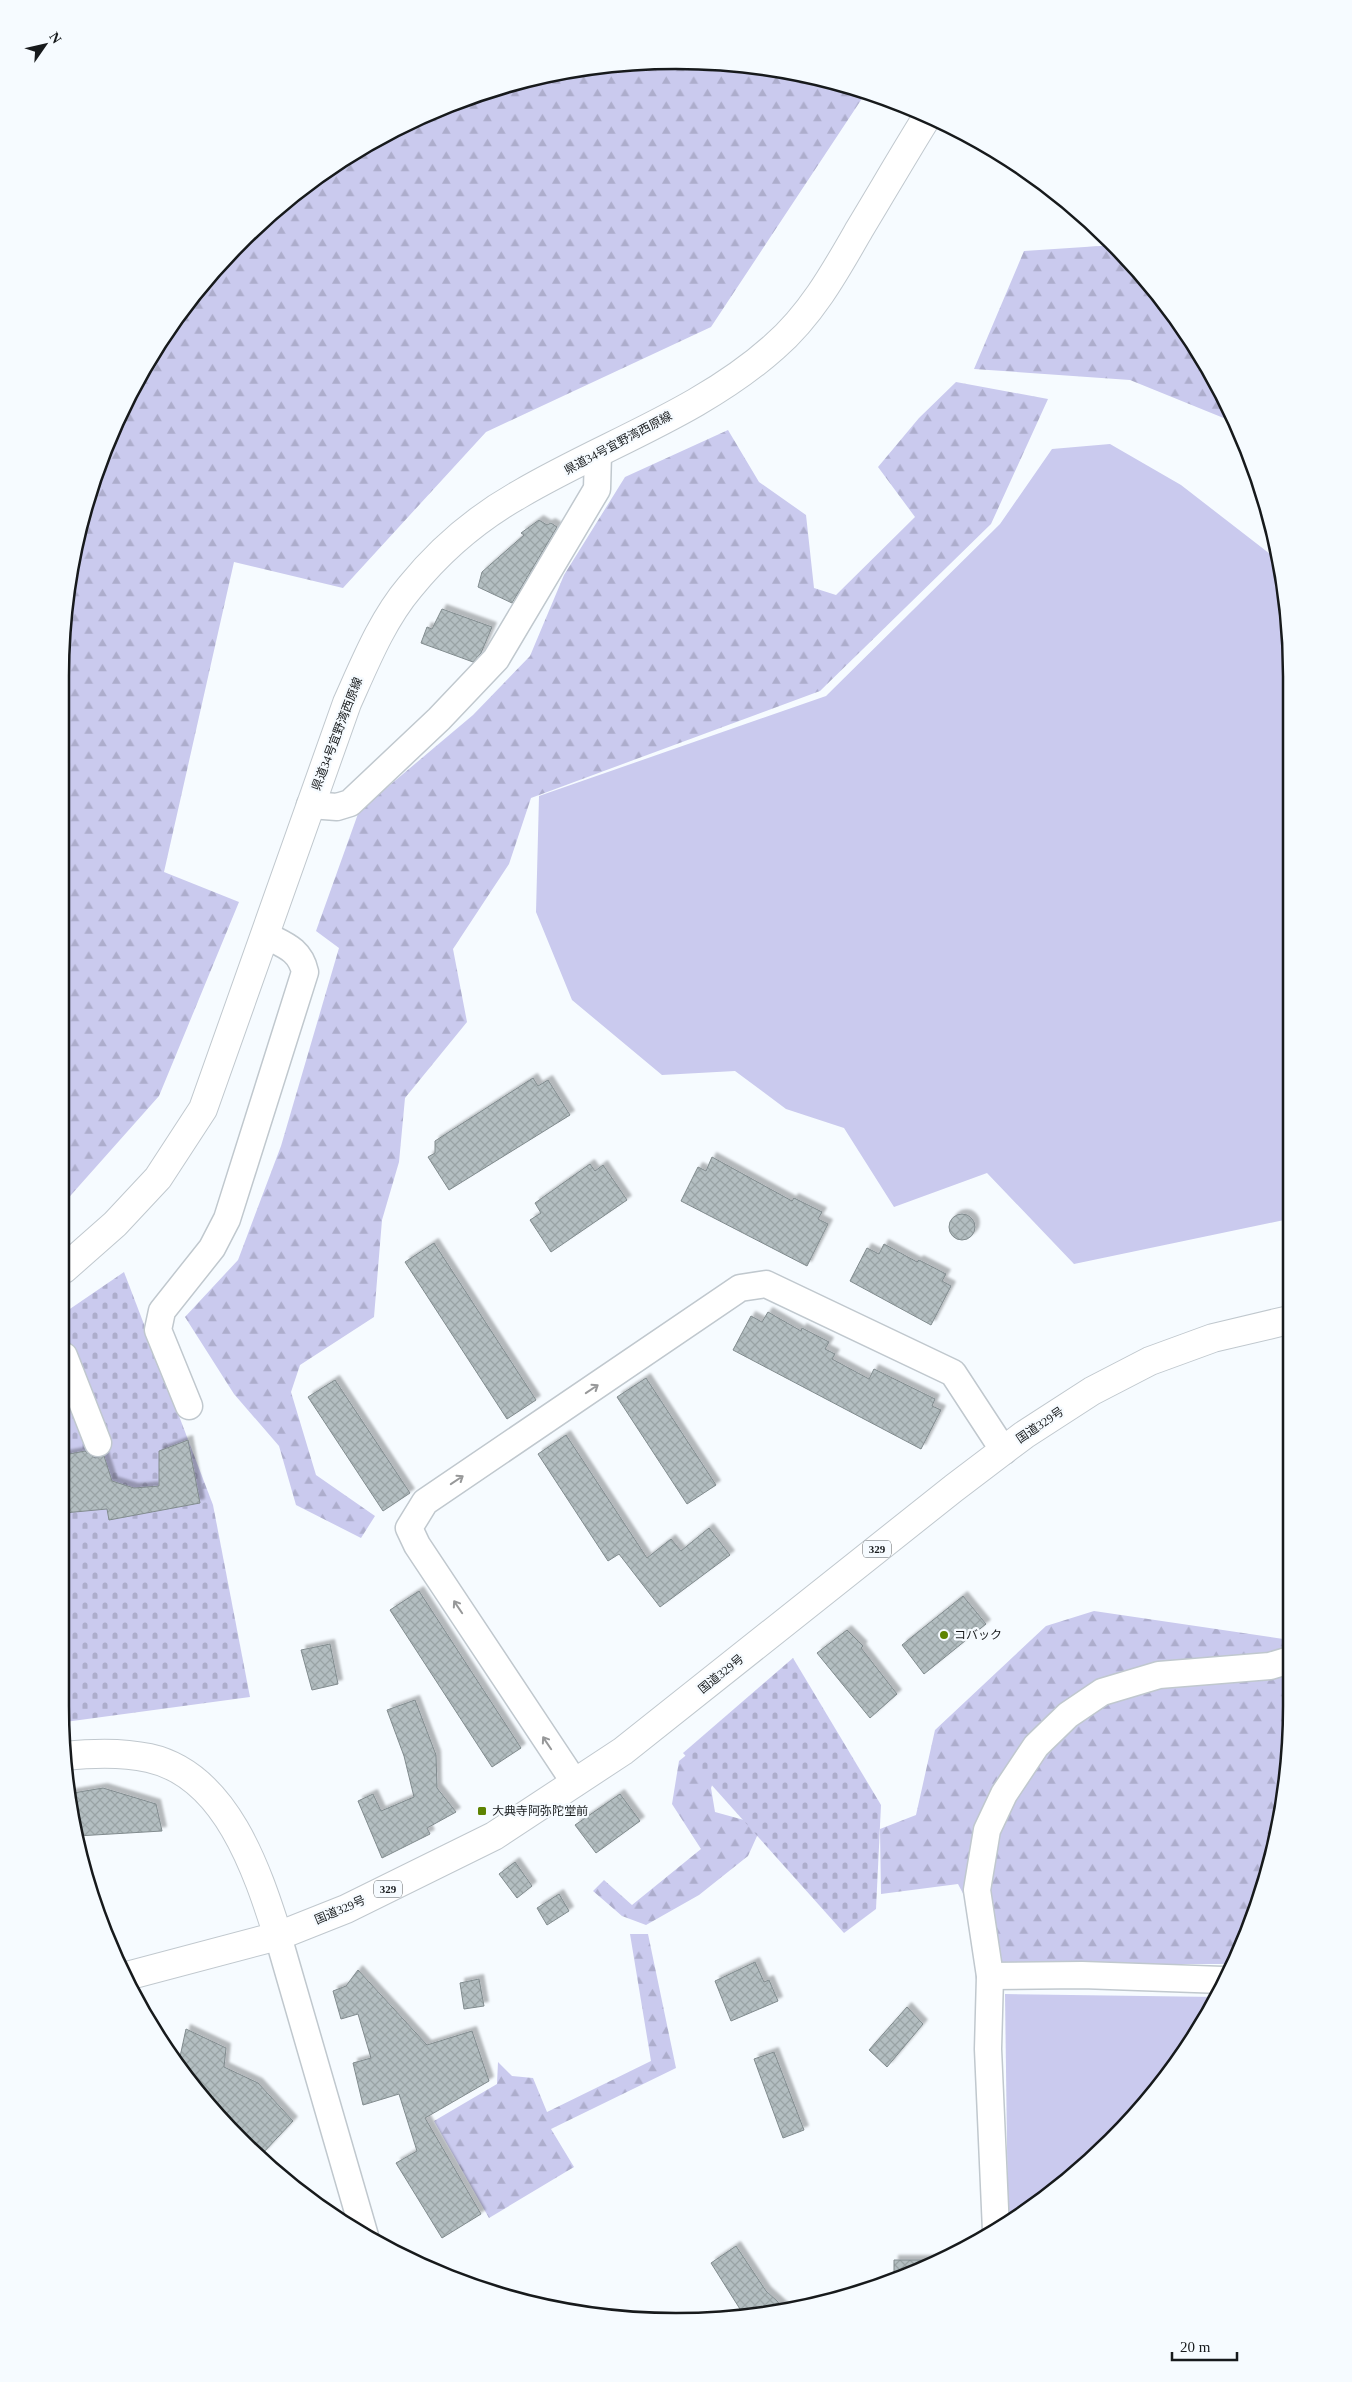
<svg xmlns="http://www.w3.org/2000/svg" width="1352" height="2382" font-family="'Times New Roman','Noto Sans JP',serif">
  <defs>
    <pattern id="forest-firs" width="22" height="20" patternUnits="userSpaceOnUse" patternTransform="scale(1.25)"><rect width="22" height="20" fill="#cacaee"/><path d="M5 1l3.5 6h-7zM16 11l3.5 6h-7z" fill="#adadcc"/></pattern>
    <pattern id="cemetery-stones" width="16" height="16" patternUnits="userSpaceOnUse" patternTransform="scale(1.25)"><rect width="16" height="16" fill="#cacaee"/><path d="M2 7V4a2 2 0 0 1 4 0v3zM10 15v-3a2 2 0 0 1 4 0v3z" fill="#adadcc"/></pattern>
    <pattern id="building-cross-hatch" width="8" height="8" patternUnits="userSpaceOnUse" patternTransform="scale(1.25)"><rect width="8" height="8" fill="#b3bec1"/><path d="M0 0l8 8M0 8l8-8" fill="none" stroke="#99a3a5"/></pattern>
    <filter id="shadow"><feDropShadow dx="4.5" dy="-4.5" stdDeviation="1" flood-color="#0004"/></filter>
  </defs>
  <rect width="100%" height="100%" fill="#f6fbff"/>
  <g fill="#cacaee">
    <path d="M1110,444L1181,485L1279,561L1287,596L1289,1219L1074,1264L987,1173L894,1207L844,1128L786,1109L735,1071L662,1075L572,1000L536,912L539,796L826,696L1000,524L1052,449Z"/>
    <path d="M1005,1994L1217,1997L1209,2014L1139,2112L1082,2169L1008,2222Z"/>
  </g>
  <g fill="url(#forest-firs)">
    <path d="M636,61L757,65L867,91L711,327L486,432L343,588L234,562L164,872L239,902L159,1096L63,1204L61,636L81,516L143,368L213,270L301,187L404,123L517,81Z"/>
    <path d="M1115,245L1188,334L1231,421L1130,380L974,369L1024,251Z"/>
    <path d="M956,382L1048,399L991,524L820,691L531,798L509,864L453,949L467,1022L405,1098L399,1162L382,1220L374,1317L300,1365L291,1392L316,1475L375,1516L361,1538L296,1505L279,1446L234,1394L185,1317L238,1260L281,1146L339,948L316,931L359,811L473,715L530,656L564,575L625,477L728,430L759,482L806,515L814,588L836,595L915,517L878,467L919,418Z"/>
    <path d="M1094,1611L1290,1640L1291,1746L1271,1866L1230,1964H1000L958,1884L881,1894L880,1829L916,1815L935,1730L1046,1626Z"/>
    <path d="M727,1722L735,1725L711,1788L715,1812L762,1825L748,1856L699,1895L646,1925L622,1916L593,1891L604,1880L632,1905L701,1849L672,1804L679,1761Z"/>
    <path d="M630,1934H648L676,2068L551,2129L574,2167L489,2218L434,2121L497,2084L498,2062L512,2076L533,2078L547,2112L651,2061Z"/>
  </g>
  <g fill="url(#cemetery-stones)">
    <path d="M124,1272L213,1505L250,1697L65,1722L64,1313Z"/>
    <path d="M793,1658L881,1805L876,1909L844,1933L683,1753Z"/>
  </g>
  <g fill="url(#building-cross-hatch)" stroke="#818b8e" filter="url(#shadow)">
    <path d="M539,520L547,525L551,523L557,527L512,603L478,587L482,572L524,535L521,533Z"/>
    <path d="M442,609L492,627L481,653L473,662L421,643L427,627L432,629Z"/>
    <path d="M533,1078L538,1086L548,1080L570,1115L449,1190L428,1157L435,1153V1141Z"/>
    <path d="M712,1157L792,1201L794,1198L822,1212L818,1219L828,1224L807,1266L681,1201L698,1167L706,1171Z"/>
    <path d="M590,1164L595,1171L603,1165L627,1200L551,1252L530,1220L541,1213L535,1203Z"/>
    <circle cx="962" cy="1227" r="13"/>
    <path d="M434,1243L536,1400L507,1419L405,1262Z"/>
    <path d="M884,1244L917,1262L919,1260L946,1274L942,1281L951,1286L931,1325L850,1281L867,1248L879,1254Z"/>
    <path d="M768,1312L801,1331L802,1328L829,1342L825,1349L835,1354L832,1359L869,1379L874,1369L935,1399L932,1406L941,1410L921,1449L733,1350L751,1316L762,1322Z"/>
    <path d="M646,1378L716,1485L687,1504L617,1397Z"/>
    <path d="M335,1380L410,1493L383,1511L308,1397Z"/>
    <path d="M566,1435L647,1558L671,1539L681,1551L709,1528L730,1555L660,1607L619,1554L608,1561L538,1454Z"/>
    <path d="M188,1440L200,1503L109,1520L107,1509L64,1513V1455L85,1451L95,1458L104,1456L112,1481L134,1488L159,1486V1451Z"/>
    <path d="M419,1591L521,1748L492,1767L390,1610Z"/>
    <path d="M963,1596L986,1624L924,1674L902,1645Z"/>
    <path d="M847,1630L863,1646L861,1648L897,1694L870,1718L817,1653Z"/>
    <path d="M330,1644L338,1684L312,1690L301,1650Z"/>
    <path d="M415,1700L436,1755L437,1788L456,1812L427,1828L430,1834L382,1858L358,1801L373,1794L381,1811L414,1797L404,1756L387,1710Z"/>
    <path d="M103,1788L156,1804L162,1831L77,1836L67,1794Z"/>
    <path d="M620,1794L640,1821L596,1853L575,1825Z"/>
    <path d="M515,1862L532,1886L517,1898L499,1874Z"/>
    <path d="M559,1894L569,1911L547,1925L537,1908Z"/>
    <path d="M755,1962L764,1982L769,1980L778,2001L731,2021L715,1981Z"/>
    <path d="M358,1970L427,2045L472,2031L489,2081L425,2118L481,2214L442,2238L396,2163L417,2151L399,2094L363,2105L353,2063L371,2058L358,2014L341,2019L333,1991L346,1986Z"/>
    <path d="M479,1979L484,2006L464,2009L460,1983Z"/>
    <path d="M907,2007L923,2024L887,2067L869,2050Z"/>
    <path d="M186,2029L226,2048L224,2067L258,2083L293,2121L262,2154L225,2115L211,2108L187,2081L178,2066Z"/>
    <path d="M774,2052L804,2130L783,2138L754,2059Z"/>
    <path d="M736,2246L766,2291L788,2311L745,2317L711,2263Z"/>
    <path d="M894,2260H942L911,2275L894,2281Z"/>
  </g>
  <g fill="none" stroke-linecap="round" stroke-linejoin="round">
    <defs>
      <g id="minor">
        <path d="M310,805L337,807L350,803L439,719L496,659L597,489L598,454"/>
        <path d="M64,1356L98,1443"/>
        <path d="M189,1406L158,1330L162,1311L212,1248L227,1219L305,972C300,949 284,945 265,935"/>
        <path d="M575,1783L417,1545L409,1528L425,1502L740,1288L766,1284L953,1373L1004,1451"/>
        <path d="M278,1936L365,2236"/>
        <path d="M990,1976L1082,1975L1223,1980"/>
        <path d="M996,2231L988,2049L990,1976L977,1890L987,1830L1004,1794L1036,1746L1068,1715L1102,1692L1159,1675L1270,1666L1290,1660"/>
      </g>
      <g id="major">
        <path d="M64,1269L115,1224L158,1178L203,1109L347,703C365,663 382,620 410,587C440,550 479,517 520,494C605,444 700,413 774,347C811,315 835,272 859,230C882,192 904,154 927,117"/>
        <path d="M65,1756C92,1753 122,1752 149,1758C226,1775 257,1870 278,1936"/>
      </g>
      <path id="highway" d="M123,1977L278,1936L346,1909L494,1836L623,1751L954,1488L1024,1435L1092,1391L1150,1361L1213,1338L1289,1320"/>
    </defs>
    <use href="#minor" stroke="#c0c8ce" stroke-width="29"/>
    <use href="#major" stroke="#c0c8ce" stroke-width="30"/>
    <use href="#highway" stroke="#c0c8ce" stroke-width="30"/>
    <use href="#minor" stroke="#fff" stroke-width="26"/>
    <use href="#major" stroke="#fff" stroke-width="28"/>
    <use href="#highway" stroke="#fff" stroke-width="28"/>
  </g>
  <defs><path id="oneway-shaft" d="M-6 0H5M1.5-3L5.5 0L1.5 3" fill="none" stroke-width="1.6" stroke-linecap="round" stroke-linejoin="round" transform="scale(1.25)"/></defs>
  <g stroke="#979899">
    <use href="#oneway-shaft" transform="translate(592 1389) rotate(-34)"/>
    <use href="#oneway-shaft" transform="translate(457 1480) rotate(-34)"/>
    <use href="#oneway-shaft" transform="translate(458 1607) rotate(-124)"/>
    <use href="#oneway-shaft" transform="translate(547 1743) rotate(-124)"/>
  </g>
  <g fill="#5d8301" stroke="#f6fbff" stroke-width="2">
    <circle cx="944" cy="1635" r="5"/>
    <rect x="477" y="1806" width="10" height="10" rx="2.5"/>
  </g>
  <g text-anchor="middle" stroke-width="4.5" stroke-linejoin="round" paint-order="stroke">
    <g fill="#f6fbff" stroke="#5a5e60" stroke-width="1">
      <rect x="863" y="1540.5" width="28" height="17" rx="4"/>
      <rect x="374" y="1880.5" width="28" height="17" rx="4"/>
    </g>
    <g font-size="11" font-weight="bold" fill="#171a1c">
      <text x="877" y="1553">329</text>
      <text x="388" y="1893">329</text>
    </g>
    <g font-size="12" fill="#171a1c" stroke="#f6fbff">
      <text transform="translate(618 443) rotate(-28)" y="4">県道34号宜野湾西原線</text>
      <text transform="translate(337 734) rotate(-69)" y="4">県道34号宜野湾西原線</text>
      <text transform="translate(1040 1425) rotate(-34)" y="4">国道329号</text>
      <text transform="translate(721 1674) rotate(-39)" y="4">国道329号</text>
      <text transform="translate(340 1910) rotate(-23)" y="4">国道329号</text>
    </g>
    <g font-size="12" fill="#171a1c" stroke="#f6fbff" text-anchor="start">
      <text x="954" y="1639">コバック</text>
      <text x="492" y="1815">大典寺阿弥陀堂前</text>
    </g>
  </g>
  <path d="M0 0H1352V2382H0ZM676 69H676A607 607 0 0 1 1283 676V1706A607 607 0 0 1 676 2313H676A607 607 0 0 1 69 1706V676A607 607 0 0 1 676 69Z" fill="#f6fbff" fill-rule="evenodd"/>
  <path fill="none" stroke="#171a1c" stroke-width="2.5" d="M676 69H676A607 607 0 0 1 1283 676V1706A607 607 0 0 1 676 2313H676A607 607 0 0 1 69 1706V676A607 607 0 0 1 676 69Z"/>
  <g transform="translate(45 45) rotate(56)" stroke="#f6fbff" stroke-width="4" paint-order="stroke">
  <path d="M0-4L9 19L0 12L-9 19Z" fill="#171a1c"/>
  <text y="-8" font-size="14" font-weight="bold" text-anchor="middle" fill="#171a1c">N</text>
  </g>
  <path d="M1172 2352v8h65v-8" fill="none" stroke="#171a1c" stroke-width="2.5"/>
  <text x="1180" y="2352" font-size="15" fill="#171a1c" stroke="#f6fbff" stroke-width="4" paint-order="stroke">20 m</text>
</svg>
